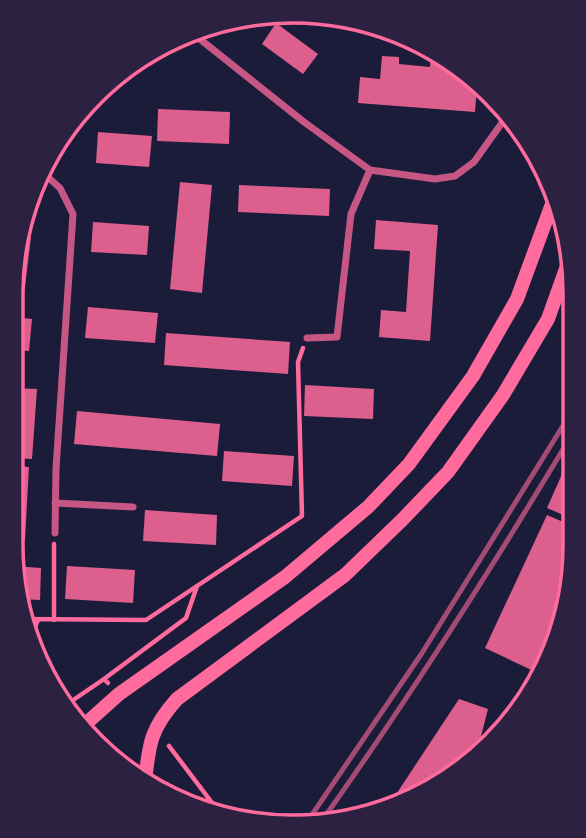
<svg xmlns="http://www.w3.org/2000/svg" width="586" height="838" font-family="'Archivo Narrow',sans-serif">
  <rect width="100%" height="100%" fill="#1b1b3a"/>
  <g fill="#dd5f8e">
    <path d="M276,23L318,54L303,74L262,44Z"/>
    <path d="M431,50L477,85L475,112L358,103L360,77L380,79L382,56L399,57V64L430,67Z"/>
    <path d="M158,109L230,112L229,144L157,141Z"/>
    <path d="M98,132L152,136L149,167L96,163Z"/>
    <path d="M180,182L212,185L202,293L170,289Z"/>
    <path d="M239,185L330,189L329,216L238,212Z"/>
    <path d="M376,220L438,225L430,341L379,337L381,310L406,312L410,251L374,249Z"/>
    <path d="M93,222L149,226L147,255L91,252Z"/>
    <path d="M17,235L31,237L25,287L15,286Z"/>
    <path d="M88,307L158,313L155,343L85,338Z"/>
    <path d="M15,317L32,319L29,351L14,350Z"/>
    <path d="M166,333L290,342L288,374L164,365Z"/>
    <path d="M305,385L374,389L373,419L304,416Z"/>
    <path d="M13,388L37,389L32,459L12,458Z"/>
    <path d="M77,411L220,424L217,456L74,444Z"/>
    <path d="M224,451L294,456L292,486L222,481Z"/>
    <path d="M566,465L574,469L575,520L547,508Z"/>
    <path d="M12,466L29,467L25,540L11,539Z"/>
    <path d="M145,510L217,515L216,545L143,541Z"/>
    <path d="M547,515L575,527V563L547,670L542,675L485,648Z"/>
    <path d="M13,566L41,568L40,600L18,599Z"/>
    <path d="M67,566L135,570L133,603L65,599Z"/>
    <path d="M459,699L488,709L475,760L418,799L387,808Z"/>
  </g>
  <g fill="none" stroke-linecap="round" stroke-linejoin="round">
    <g stroke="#ff6b9d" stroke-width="4.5">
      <path d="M21,619L146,620L302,516L298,362L303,348"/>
      <path d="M54,620V544"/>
      <path d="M30,639L38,620"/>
      <path d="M104,679L186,618L197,586"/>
      <path d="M63,707L104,679L108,683"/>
      <path d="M169,746L222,816"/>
    </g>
    <g stroke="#c65784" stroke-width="5">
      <path d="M530,680L537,683"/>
      <path d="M501,722L505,724"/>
    </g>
    <g stroke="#c65784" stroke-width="7">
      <path d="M191,32L304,122L370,170L435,179L455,176L474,162L509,113"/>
      <path d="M41,171L60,188L73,214L56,469L55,533"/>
      <path d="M307,338L337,337L351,214L370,170"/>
      <path d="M55,503L133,507"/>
    </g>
    <path stroke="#c65784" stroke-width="12" d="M98,91L110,79"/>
    <g stroke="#ff6b9d" stroke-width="14">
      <path d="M81,728L119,694L285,577L368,507L409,464L473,376L517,299L555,196"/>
      <path d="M145,781C149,743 151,728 177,699L345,575L402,520L448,472L503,395L548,319L572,252"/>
    </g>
    <g stroke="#a44b75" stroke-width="5">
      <path d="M305,825L422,653L574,408"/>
      <path d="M319,825C410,697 494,565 574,431"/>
    </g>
  </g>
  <path d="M0 0H586V838H0ZM293 23H293A270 270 0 0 1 563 293V545A270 270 0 0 1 293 815H293A270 270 0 0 1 23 545V293A270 270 0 0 1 293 23Z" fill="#2d2142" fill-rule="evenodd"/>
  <path fill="none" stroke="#ff6b9d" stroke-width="3.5" d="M293 23H293A270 270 0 0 1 563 293V545A270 270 0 0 1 293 815H293A270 270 0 0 1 23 545V293A270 270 0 0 1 293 23Z"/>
</svg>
